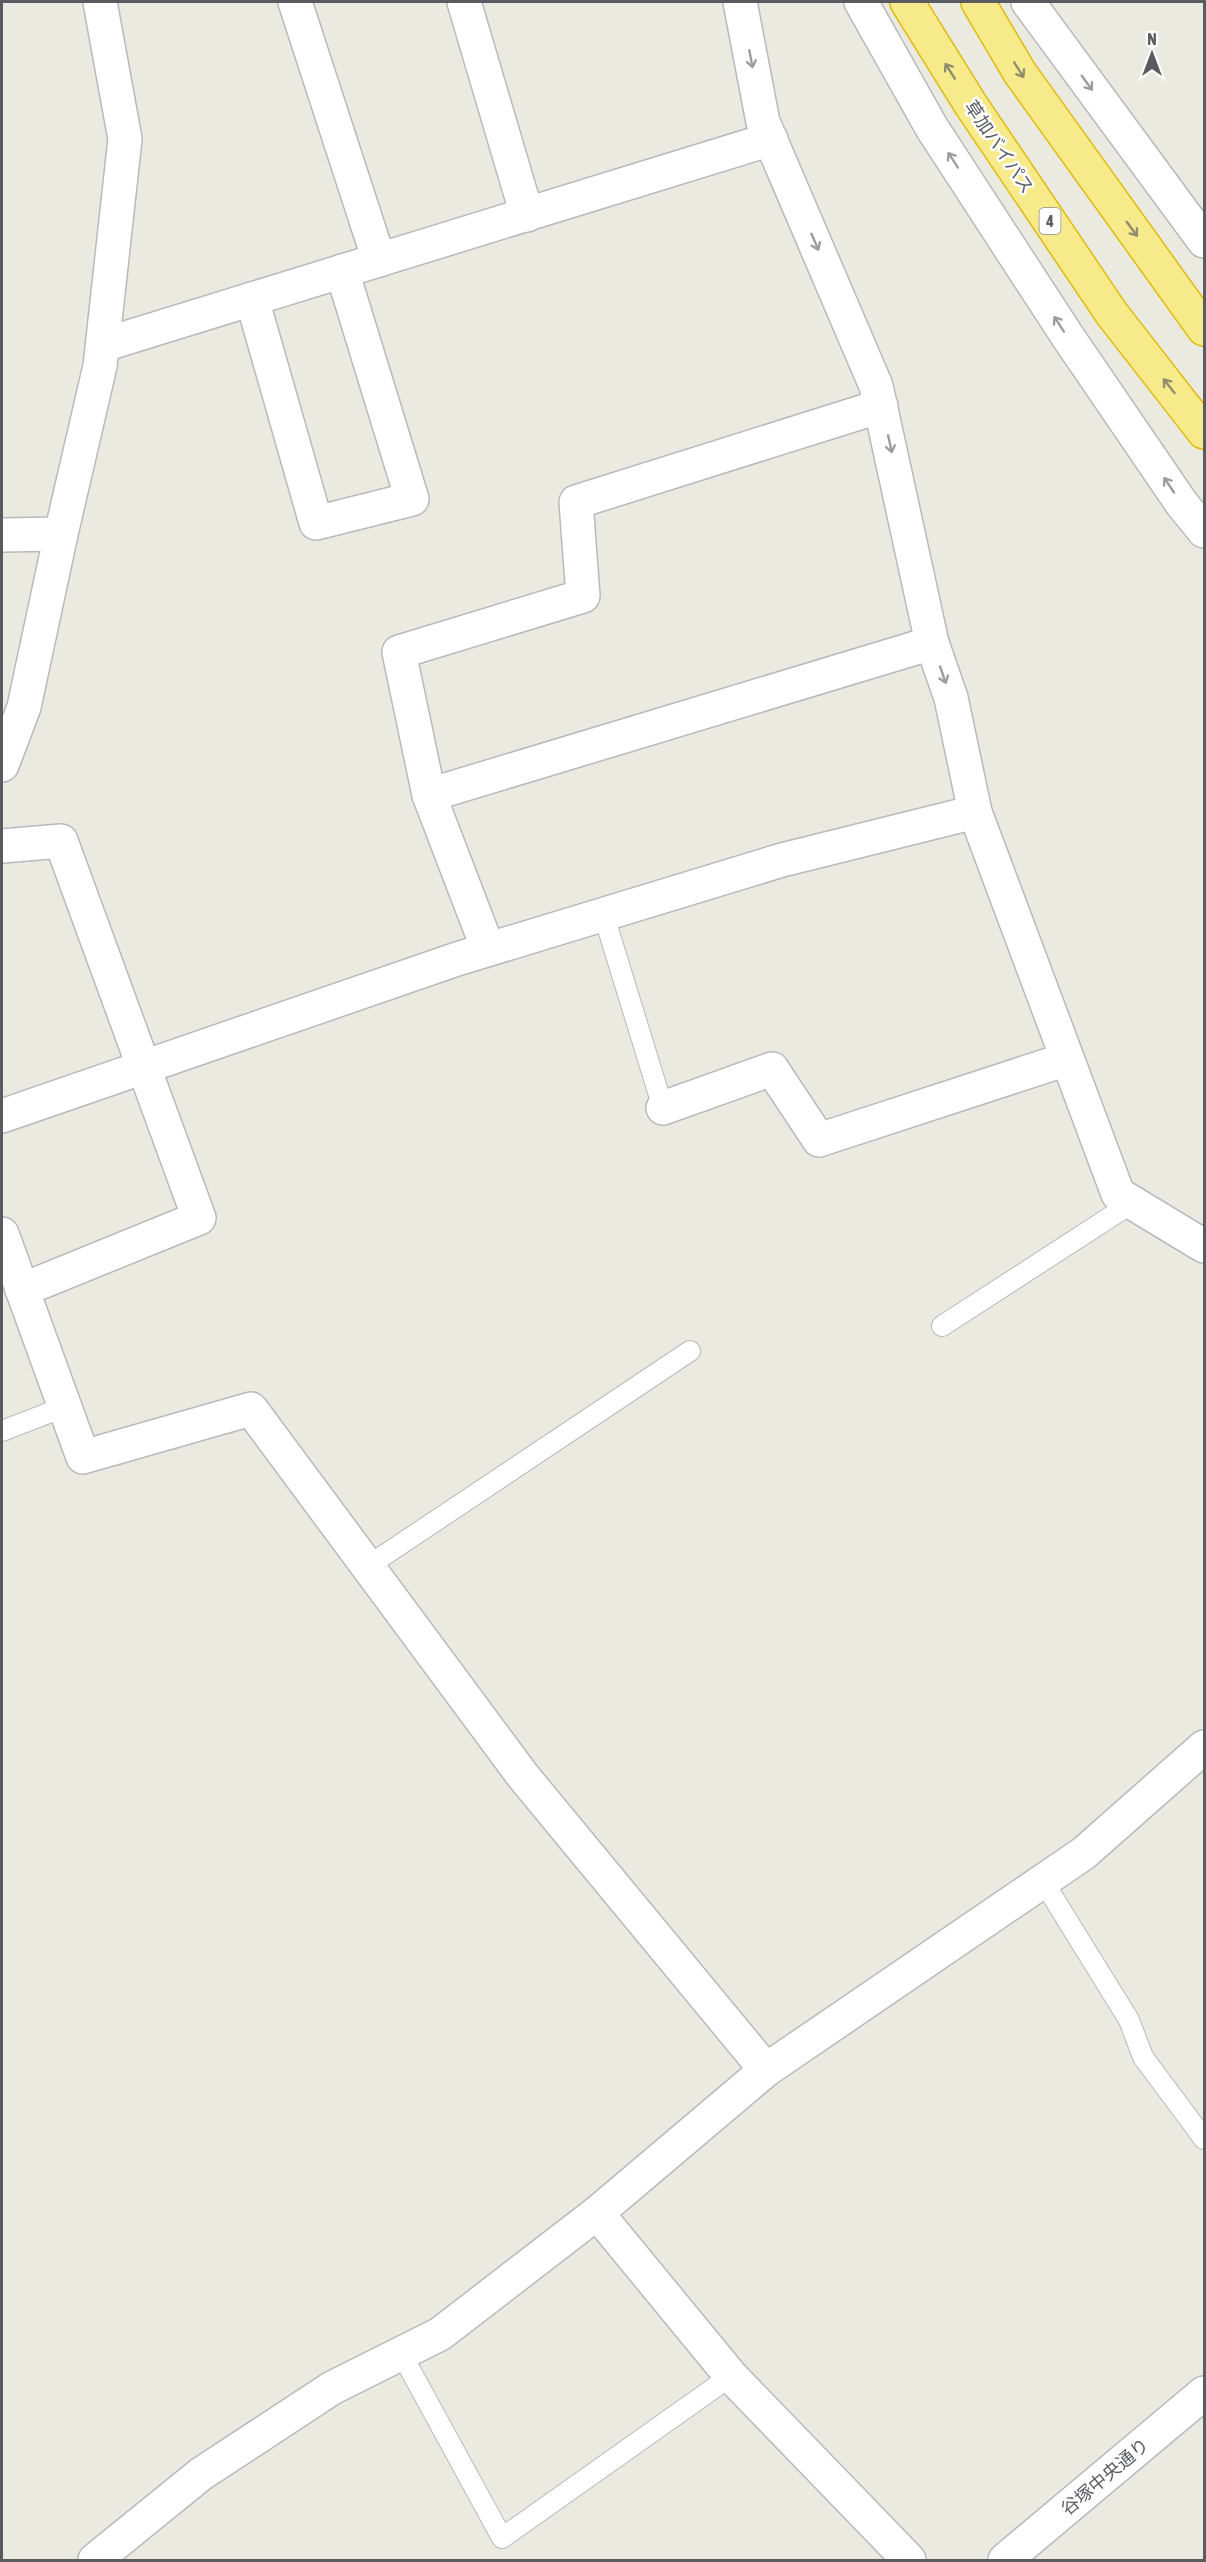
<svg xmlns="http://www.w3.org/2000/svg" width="1206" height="2562" font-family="'Asap Condensed','Noto Sans JP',sans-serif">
  <rect width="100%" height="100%" fill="#ebeae0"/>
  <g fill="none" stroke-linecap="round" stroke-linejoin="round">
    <defs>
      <g id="lane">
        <path d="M604,916L663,1108"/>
        <path d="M942,1326L1132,1203"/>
        <path d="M2,1431L64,1407"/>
        <path d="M368,1566L690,1351"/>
        <path d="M1043,1881L1129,2020L1143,2057L1204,2139"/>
        <path d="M401,2353L502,2538L731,2376"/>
      </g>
      <g id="street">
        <path d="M295,2L379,260"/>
        <path d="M464,2L527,215"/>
        <path d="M740,2L763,122L876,386L932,643L951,698L975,812L1118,1194L1204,1246"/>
        <path d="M861,2L932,128L1068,337L1182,504L1204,531"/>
        <path d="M1028,2L1204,241"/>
        <path d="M252,299L316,523L412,499L342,271"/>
        <path d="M103,345L771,139"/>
        <path d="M2,535L61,534"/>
        <path d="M2,765L24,707L61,534L100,366L125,139L100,2"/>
        <path d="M429,795L932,643"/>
        <path d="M2,846L61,841L199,1218L22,1290"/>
        <path d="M488,949L429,795L399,652L583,596L576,502L881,406"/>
        <path d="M663,1108L772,1069L819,1140L1067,1059"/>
        <path d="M2,1116L457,959L782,860L975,812"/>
        <path d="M2,1234L83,1457L251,1409L523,1776L766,2070"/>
        <path d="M597,2213L731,2376L909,2560"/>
        <path d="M95,2560L201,2474L332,2388L440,2334L597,2213L766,2070L1084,1853L1204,1747"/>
      </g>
      <path id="secondary" d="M1005,2560L1204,2393"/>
      <g id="highway">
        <path d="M907,2L971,105L1112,314L1204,432"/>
        <path d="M978,2L1020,73L1204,329"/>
      </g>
    </defs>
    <use href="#lane" stroke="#b8b9bf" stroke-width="22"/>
    <use href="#street" stroke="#b8b9bf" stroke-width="36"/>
    <use href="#secondary" stroke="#b6b8be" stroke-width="36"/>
    <use href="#highway" stroke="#e1ba0a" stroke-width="36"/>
    <use href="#lane" stroke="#fff" stroke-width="20"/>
    <use href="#street" stroke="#fff" stroke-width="33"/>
    <use href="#secondary" stroke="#fff" stroke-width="33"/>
    <use href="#highway" stroke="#f7ea8b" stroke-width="33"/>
  </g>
  <defs><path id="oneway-shaft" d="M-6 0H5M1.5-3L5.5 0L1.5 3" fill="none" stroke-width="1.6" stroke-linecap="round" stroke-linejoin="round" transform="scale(1.5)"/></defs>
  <g stroke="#9b9da0">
    <use href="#oneway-shaft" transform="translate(751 59) rotate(79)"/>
    <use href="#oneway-shaft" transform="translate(1087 83) rotate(54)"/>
    <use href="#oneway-shaft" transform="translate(953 160) rotate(-123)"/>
    <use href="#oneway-shaft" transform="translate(815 242) rotate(67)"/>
    <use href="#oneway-shaft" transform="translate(1059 324) rotate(-123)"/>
    <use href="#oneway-shaft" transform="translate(890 444) rotate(78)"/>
    <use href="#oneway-shaft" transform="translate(1169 485) rotate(-124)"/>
    <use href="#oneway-shaft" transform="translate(943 675) rotate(71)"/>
  </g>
  <g stroke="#908d70">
    <use href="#oneway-shaft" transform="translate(1019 70) rotate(58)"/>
    <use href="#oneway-shaft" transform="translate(950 71) rotate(-122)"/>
    <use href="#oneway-shaft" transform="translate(1132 229) rotate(54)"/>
    <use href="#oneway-shaft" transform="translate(1169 386) rotate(-128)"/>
  </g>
  <g text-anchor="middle" stroke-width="5" stroke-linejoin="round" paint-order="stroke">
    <rect fill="#fff" stroke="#8b8c90" stroke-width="1.5" x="1039.5" y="208" width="21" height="26" rx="4.5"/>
    <g font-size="16" font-weight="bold" fill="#595b61">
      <text x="1050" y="227">4</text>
    </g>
    <g font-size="18" fill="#595b61" stroke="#fff">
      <text transform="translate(999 147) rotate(56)" y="6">草加バイパス</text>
      <text transform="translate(1105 2477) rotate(-40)" y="6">谷塚中央通り</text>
    </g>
  </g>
  <rect width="1206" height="2562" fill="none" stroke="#595b61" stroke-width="6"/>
  <g transform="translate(1152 54)" stroke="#ffffff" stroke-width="4.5" paint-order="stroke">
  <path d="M0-4.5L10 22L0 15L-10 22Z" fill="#595b61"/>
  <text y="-9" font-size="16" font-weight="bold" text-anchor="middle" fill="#595b61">N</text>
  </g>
</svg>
